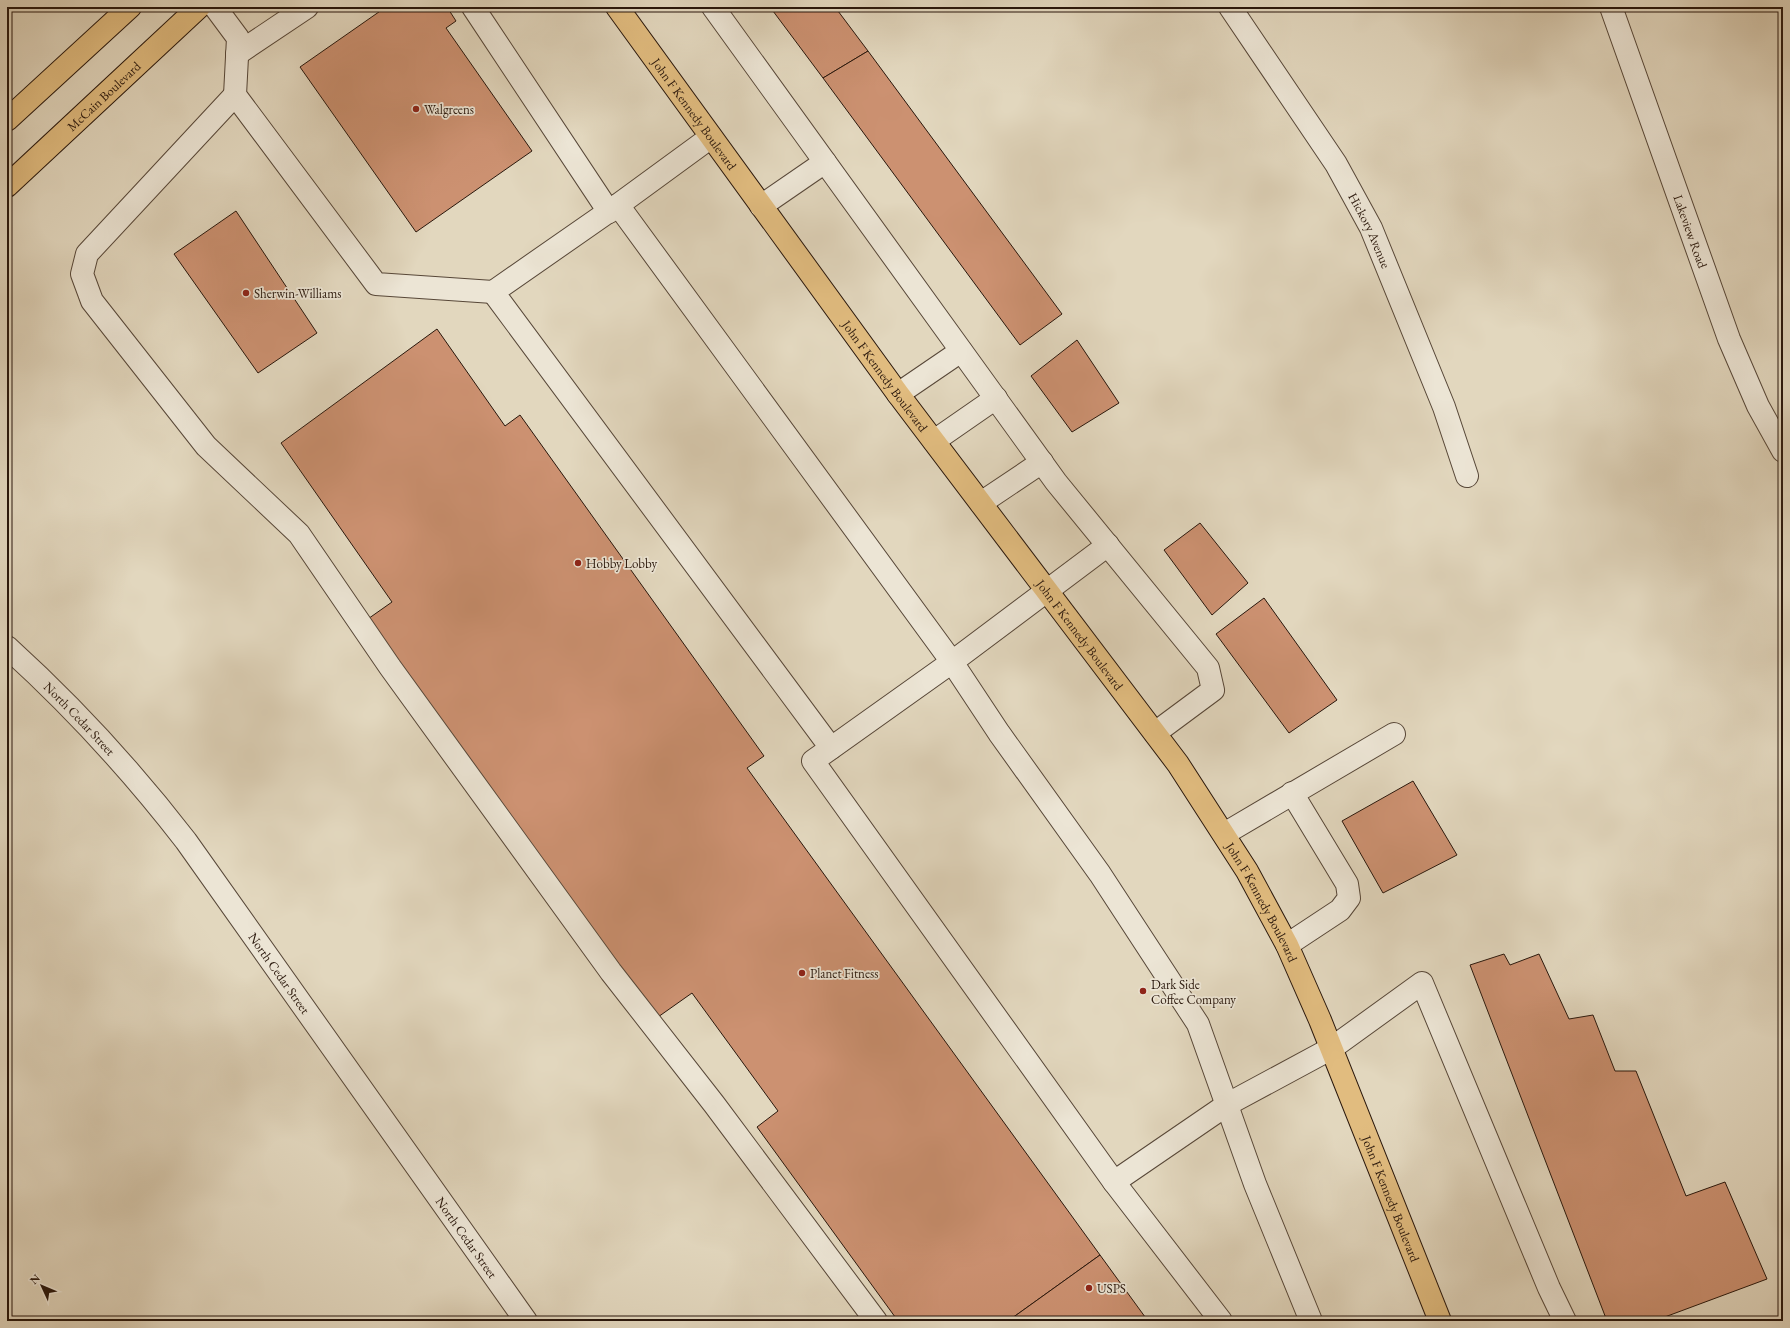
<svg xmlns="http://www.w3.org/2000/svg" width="1790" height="1328" font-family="'EB Garamond',serif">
  <rect width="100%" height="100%" fill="#e2d7be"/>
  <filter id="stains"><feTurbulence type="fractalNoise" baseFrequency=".005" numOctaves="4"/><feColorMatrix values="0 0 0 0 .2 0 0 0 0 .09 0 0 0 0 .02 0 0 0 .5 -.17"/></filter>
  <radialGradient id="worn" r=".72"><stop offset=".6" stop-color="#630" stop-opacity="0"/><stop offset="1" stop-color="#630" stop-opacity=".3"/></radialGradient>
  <g fill="#cc9171" stroke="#29170c">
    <path d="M386,7H447L456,21L446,28L532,151L416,232L300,67Z"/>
    <path d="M770,7H835L868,51L823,78Z"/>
    <path d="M868,51L1062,314L1020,345L823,78Z"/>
    <path d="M236,211L317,333L258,373L174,254Z"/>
    <path d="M437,329L505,426L520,415L764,756L747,768L1100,1255L1008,1321H898L757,1127L778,1111L692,993L658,1017L365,621L392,602L281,443Z"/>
    <path d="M1077,340L1119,403L1072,432L1031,376Z"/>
    <path d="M1200,523L1248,583L1212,615L1164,550Z"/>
    <path d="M1264,598L1337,700L1289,733L1216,634Z"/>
    <path d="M1413,781L1457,855L1383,893L1342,821Z"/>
    <path d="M1504,954L1510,965L1539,954L1569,1019L1593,1015L1615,1071H1636L1686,1196L1725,1182L1767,1279L1654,1321H1607L1470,965Z"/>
    <path d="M1100,1255L1148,1321H1008Z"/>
  </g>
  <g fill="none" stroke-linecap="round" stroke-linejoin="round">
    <defs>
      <g id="minor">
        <path d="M215,7L238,38L235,95L376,284L493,292"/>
        <path d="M473,7L609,212"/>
        <path d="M713,7L1056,482L1208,668L1213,690L1155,733"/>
        <path id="s1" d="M1230,7L1336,164L1371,228L1444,407L1467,476"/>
        <path id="s2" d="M1611,7L1729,339L1758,406L1783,451"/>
        <path d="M237,54L307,7"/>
        <path d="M235,95L87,254L82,274L92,301L206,446L299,534L390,667L611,972L714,1104L876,1321"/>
        <path d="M711,137L618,205L952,662L999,733L1100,874L1198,1024L1255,1184L1311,1321"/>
        <path d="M618,205L493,292L831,748"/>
        <path d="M761,206L825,162"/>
        <path d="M898,394L961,351"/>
        <path d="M934,441L996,398"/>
        <path d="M981,503L1042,462"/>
        <path d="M1108,545L952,662L813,761L1114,1182L1228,1104L1332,1048L1422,983L1549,1288L1565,1321"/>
        <path id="s3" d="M7,647C72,706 132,771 186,841L526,1321"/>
        <path d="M1224,834L1394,734"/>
        <path d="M1287,945L1340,910L1349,898L1347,884L1292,793"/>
        <path d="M1114,1182L1221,1321"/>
      </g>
      <g id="major">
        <path id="s4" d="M617,7L898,394L1178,764L1247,871L1287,945L1320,1020L1440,1321"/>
        <path d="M7,120L130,7"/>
        <path id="s5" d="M7,186L199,7"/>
      </g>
    </defs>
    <use href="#minor" stroke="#574738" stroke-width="24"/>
    <use href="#major" stroke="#29170c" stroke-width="24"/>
    <use href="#minor" stroke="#ece5d5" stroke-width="22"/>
    <use href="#major" stroke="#e1bc7f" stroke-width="22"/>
  </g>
  <g fill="#8f2418" stroke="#ece5d5" stroke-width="1.5">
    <circle cx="416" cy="109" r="4"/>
    <circle cx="246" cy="293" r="4"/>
    <circle cx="578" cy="563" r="4"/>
    <circle cx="802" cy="973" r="4"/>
    <circle cx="1143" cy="991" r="4"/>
    <circle cx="1089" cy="1288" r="4"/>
  </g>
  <g text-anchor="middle" stroke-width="3.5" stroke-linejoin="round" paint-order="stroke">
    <g font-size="13" fill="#29170c" stroke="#ece5d5">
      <text dy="5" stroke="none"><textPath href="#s5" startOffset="132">McCain Boulevard</textPath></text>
      <text dy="5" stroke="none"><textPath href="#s4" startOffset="132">John F Kennedy Boulevard</textPath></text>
      <text dy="5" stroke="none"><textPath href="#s1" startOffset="264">Hickory Avenue</textPath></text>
      <text dy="5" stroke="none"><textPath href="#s2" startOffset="238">Lakeview Road</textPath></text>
      <text dy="5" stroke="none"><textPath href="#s4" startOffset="456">John F Kennedy Boulevard</textPath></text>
      <text dy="5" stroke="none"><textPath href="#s4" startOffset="780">John F Kennedy Boulevard</textPath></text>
      <text dy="5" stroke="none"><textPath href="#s3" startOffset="102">North Cedar Street</textPath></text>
      <text dy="5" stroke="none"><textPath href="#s4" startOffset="1104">John F Kennedy Boulevard</textPath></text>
      <text dy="5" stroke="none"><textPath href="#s3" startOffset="426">North Cedar Street</textPath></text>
      <text dy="5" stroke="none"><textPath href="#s4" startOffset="1428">John F Kennedy Boulevard</textPath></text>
      <text dy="5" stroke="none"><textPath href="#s3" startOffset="750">North Cedar Street</textPath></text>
    </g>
    <g font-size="13" fill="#29170c" stroke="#ece5d5" text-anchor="start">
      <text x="424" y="114">Walgreens</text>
      <text x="254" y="298">Sherwin-Williams</text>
      <text x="586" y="568">Hobby Lobby</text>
      <text x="810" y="978">Planet Fitness</text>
      <text x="1151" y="989">Dark Side<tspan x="1151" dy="15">Coffee Company</tspan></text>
      <text x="1097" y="1293">USPS</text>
    </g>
  </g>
  <rect width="1790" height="1328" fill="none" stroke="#e2d7be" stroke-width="24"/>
  <rect x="8" y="8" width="1774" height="1312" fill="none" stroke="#29170c" stroke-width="2"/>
  <rect x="12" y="12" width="1766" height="1304" fill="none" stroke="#29170c"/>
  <g transform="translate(42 1286) rotate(314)" stroke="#ece5d5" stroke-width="3" paint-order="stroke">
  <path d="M0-3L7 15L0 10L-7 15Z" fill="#29170c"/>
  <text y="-6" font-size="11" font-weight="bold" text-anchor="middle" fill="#29170c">N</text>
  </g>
  <rect width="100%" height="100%" filter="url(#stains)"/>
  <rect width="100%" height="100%" fill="url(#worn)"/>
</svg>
